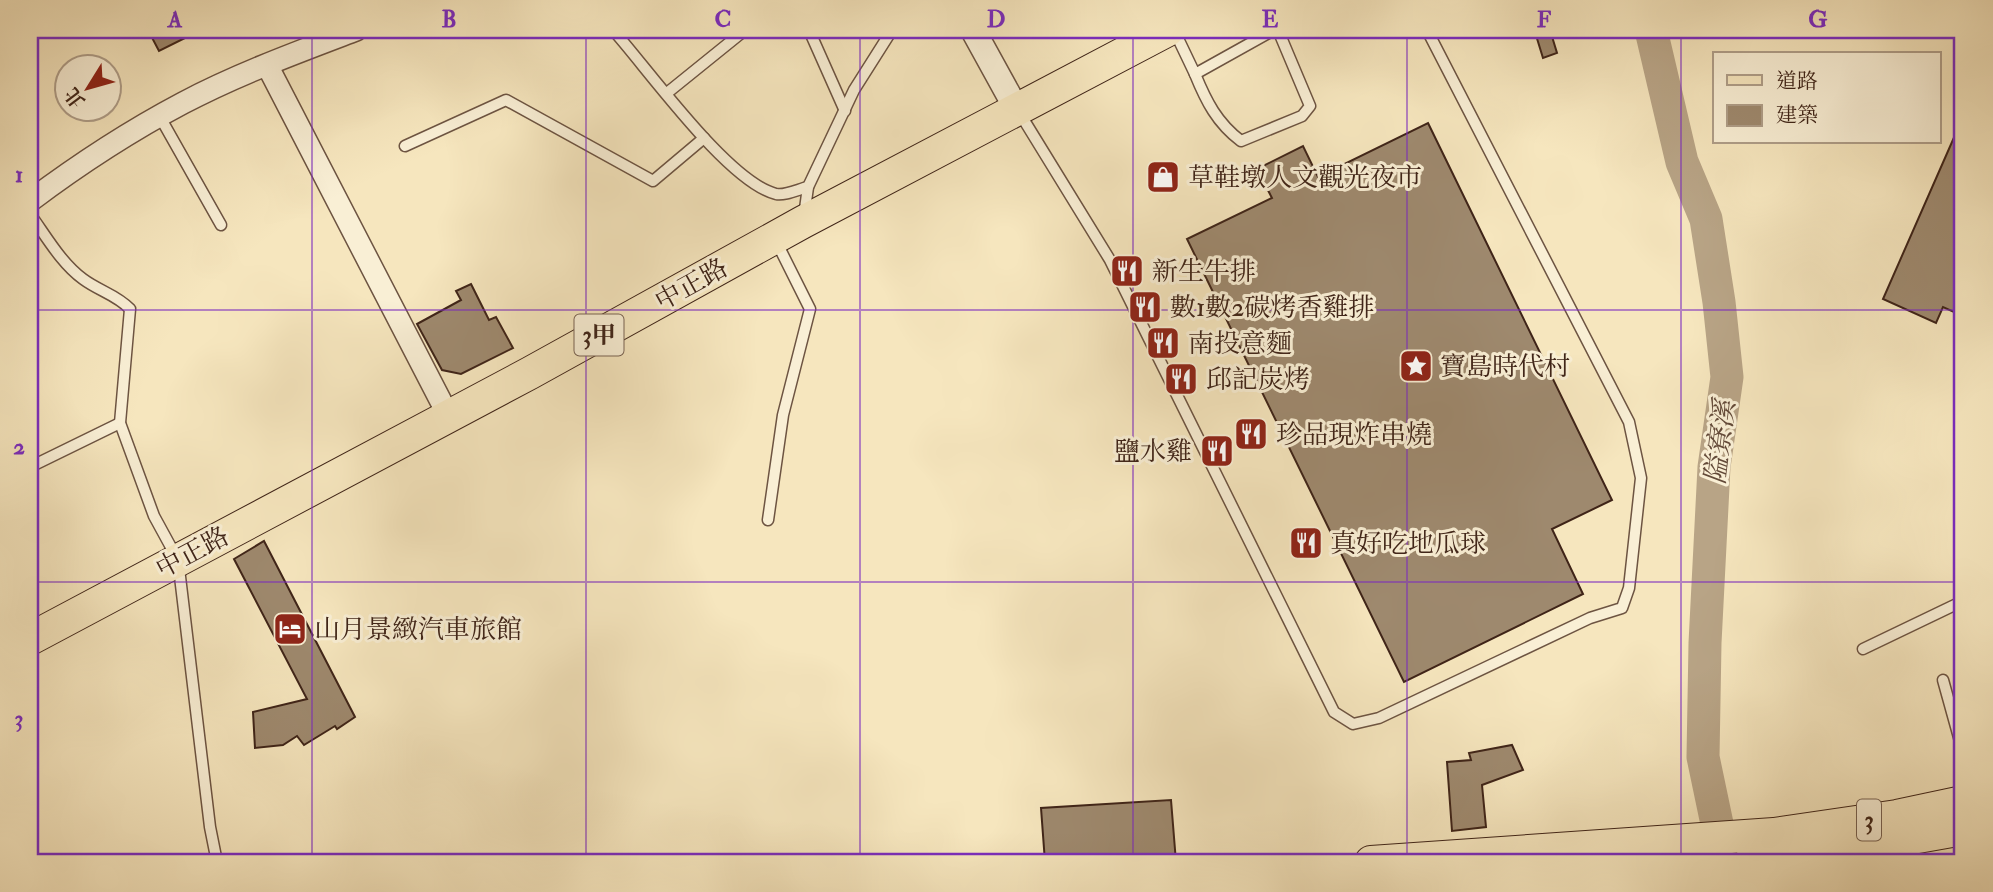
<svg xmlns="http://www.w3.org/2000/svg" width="1993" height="892" font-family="'IM FELL Double Pica','Noto Serif TC',serif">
  <rect width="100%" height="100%" fill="#f6e6be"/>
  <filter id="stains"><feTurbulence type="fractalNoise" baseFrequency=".00286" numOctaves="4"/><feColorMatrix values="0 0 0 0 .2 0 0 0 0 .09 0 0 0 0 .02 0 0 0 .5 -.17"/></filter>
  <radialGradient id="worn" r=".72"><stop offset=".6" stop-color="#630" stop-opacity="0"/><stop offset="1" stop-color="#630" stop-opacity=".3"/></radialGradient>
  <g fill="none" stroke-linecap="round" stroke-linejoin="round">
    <path stroke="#b8a486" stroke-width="33" d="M1651,30L1682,162L1706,219L1719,302L1727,377L1714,467L1705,643L1703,757L1725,862"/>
  </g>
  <g fill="#9e896e" stroke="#3f2418" stroke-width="2">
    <path d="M148,30H201L159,51Z"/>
    <path d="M1543,30H1550L1557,53L1543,58L1535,32Z"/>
    <path d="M1963,117V316L1943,307L1936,323L1883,299Z"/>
    <path d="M1428,123L1612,500L1552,529L1583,594L1404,682L1187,239L1272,198L1257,169L1303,146L1318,177Z"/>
    <path d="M471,284L489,320L496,317L513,348L461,374L442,370L417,324L461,300L456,291Z"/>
    <path d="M264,541L355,717L337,729L335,726L304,745L297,736L283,745L255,748L253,712L307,699L234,559Z"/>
    <path d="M1512,745L1523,770L1482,785L1486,827L1452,831L1447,762L1471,760L1469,753Z"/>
    <path d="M1171,800L1176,862H1045L1041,808Z"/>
  </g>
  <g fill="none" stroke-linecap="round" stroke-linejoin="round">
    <defs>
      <g id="service">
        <path d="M613,30C648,69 728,182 776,194C785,196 799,189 808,187"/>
        <path d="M809,30L845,111"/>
        <path d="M1174,30L1195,74L1274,30"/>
        <path d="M1195,74C1206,101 1217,123 1241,141L1302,116L1310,106L1278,30"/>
        <path d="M667,93L745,30"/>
        <path d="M1019,112L1110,260L1334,712L1353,724L1379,718L1590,618L1622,608L1629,588L1641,478L1629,422L1427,30"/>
        <path d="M160,117L221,225"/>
        <path d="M405,146L506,100L653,181L704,138"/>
        <path d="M30,214C46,236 61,263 83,279C99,291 117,295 130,309L120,423L154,516L178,560L210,827L217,862"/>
        <path d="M804,216L808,187L854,90L892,30"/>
        <path d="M30,467L120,423"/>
        <path d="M768,520L783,415L810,309L776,241"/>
        <path d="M1863,649L1963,601"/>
        <path d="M1943,680L1963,752"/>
      </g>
      <g id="minor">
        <path d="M267,65L448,415"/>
        <path d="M30,201C78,165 130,131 183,103C238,74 298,52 356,30"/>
      </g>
      <path id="tertiary" d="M973,30L1017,110"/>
      <g id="primary">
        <path d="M30,639L530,373L803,222L1168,30"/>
        <path d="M1371,862L1774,834L1897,816L1963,802"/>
        <path d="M1750,862L1850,849L1963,829"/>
      </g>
    </defs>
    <use href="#service" stroke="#6d5442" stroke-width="13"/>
    <use href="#minor" stroke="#6d5442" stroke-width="24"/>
    <use href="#tertiary" stroke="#6d5442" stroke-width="27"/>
    <use href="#primary" stroke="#3f2418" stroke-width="34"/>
    <use href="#service" stroke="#f9efd5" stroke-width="10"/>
    <use href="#minor" stroke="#f9efd5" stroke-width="21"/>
    <use href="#tertiary" stroke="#f9efd5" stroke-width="24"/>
    <use href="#primary" stroke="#f6e6be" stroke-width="32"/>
  </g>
  <path fill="none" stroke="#7b2cbf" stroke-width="2" stroke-opacity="0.55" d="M312,30V862M586,30V862M860,30V862M1133,30V862M1407,30V862M1681,30V862M30,310H1963M30,582H1963"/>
  <defs>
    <symbol id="shop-square" viewBox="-11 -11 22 22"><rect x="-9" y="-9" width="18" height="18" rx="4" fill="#8f2418" stroke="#f9efd5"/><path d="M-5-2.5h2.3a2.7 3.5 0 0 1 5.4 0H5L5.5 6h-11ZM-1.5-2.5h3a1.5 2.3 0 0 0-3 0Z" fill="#fff"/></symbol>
    <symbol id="restaurant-square" viewBox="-11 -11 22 22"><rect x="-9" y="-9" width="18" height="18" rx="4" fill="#8f2418" stroke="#f9efd5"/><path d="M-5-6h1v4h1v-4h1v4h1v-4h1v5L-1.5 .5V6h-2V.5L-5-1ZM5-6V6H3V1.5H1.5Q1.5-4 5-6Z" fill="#fff"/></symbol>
    <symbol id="sight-square" viewBox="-11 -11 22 22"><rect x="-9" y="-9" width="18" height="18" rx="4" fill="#8f2418" stroke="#f9efd5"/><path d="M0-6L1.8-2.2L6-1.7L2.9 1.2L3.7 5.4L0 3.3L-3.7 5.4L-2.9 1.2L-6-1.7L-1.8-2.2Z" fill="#fff"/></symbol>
    <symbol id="hotel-square" viewBox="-11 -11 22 22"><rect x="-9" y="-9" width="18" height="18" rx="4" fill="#8f2418" stroke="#f9efd5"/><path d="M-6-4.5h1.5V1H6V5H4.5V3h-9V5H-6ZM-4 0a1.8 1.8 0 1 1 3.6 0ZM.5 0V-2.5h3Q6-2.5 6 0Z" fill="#fff"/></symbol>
  </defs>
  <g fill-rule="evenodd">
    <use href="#shop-square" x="1144" y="158" width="38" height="38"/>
    <use href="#restaurant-square" x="1108" y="252" width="38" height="38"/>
    <use href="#restaurant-square" x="1126" y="288" width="38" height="38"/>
    <use href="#restaurant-square" x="1144" y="324" width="38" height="38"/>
    <use href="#sight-square" x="1397" y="347" width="38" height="38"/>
    <use href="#restaurant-square" x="1162" y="360" width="38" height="38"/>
    <use href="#restaurant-square" x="1232" y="415" width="38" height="38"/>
    <use href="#restaurant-square" x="1198" y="432" width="38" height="38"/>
    <use href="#restaurant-square" x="1287" y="524" width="38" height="38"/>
    <use href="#hotel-square" x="271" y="610" width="38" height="38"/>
  </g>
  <g text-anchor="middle" stroke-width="6" stroke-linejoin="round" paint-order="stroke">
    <g fill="#f9efd5" stroke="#776151" stroke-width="2">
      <rect x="574.5" y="314.5" width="49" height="41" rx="5"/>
      <rect x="1857" y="799.5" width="24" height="41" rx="5"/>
    </g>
    <g font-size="24" font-weight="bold" fill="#3f2418">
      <text x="599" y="343">3甲</text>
      <text x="1869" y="828">3</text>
    </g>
    <g font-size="26" fill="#3f2418" stroke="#f9efd5" text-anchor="start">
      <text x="1188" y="186">草鞋墩人文觀光夜市</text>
      <text x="1152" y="280">新生牛排</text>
      <text x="1170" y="316">數1數2碳烤香雞排</text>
      <text x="1188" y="352">南投意麵</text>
      <text x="1440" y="375">寶島時代村</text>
      <text x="1206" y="388">邱記炭烤</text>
      <text x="1276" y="443">珍品現炸串燒</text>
      <text x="1192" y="460" text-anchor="end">鹽水雞</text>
      <text x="1330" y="552">真好吃地瓜球</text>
      <text x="314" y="638">山月景緻汽車旅館</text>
    </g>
    <g font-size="26" fill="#3f2418" stroke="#f9efd5">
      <text transform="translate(691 284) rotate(-29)" y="9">中正路</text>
      <text transform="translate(192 552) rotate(-28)" y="9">中正路</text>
    </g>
    <g font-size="28" font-style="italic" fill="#634a39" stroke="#f9efd5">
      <text transform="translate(1719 442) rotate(-83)" y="10">隘寮溪</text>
    </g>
  </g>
  <rect width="1993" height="892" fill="none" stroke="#f6e6be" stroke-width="77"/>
  <rect x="1713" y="52" width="228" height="91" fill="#f9efd5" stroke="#af9e89" stroke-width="2"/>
  <rect x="1727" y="75" width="35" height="10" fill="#f6e6be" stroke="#af9e89" stroke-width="2"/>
  <text x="1776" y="88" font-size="21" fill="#3f2418">道路</text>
  <rect x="1727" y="105" width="35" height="21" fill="#9e896e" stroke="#af9e89" stroke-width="2"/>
  <text x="1776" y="122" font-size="21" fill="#3f2418">建築</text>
  <g transform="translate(88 88) rotate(233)"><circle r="33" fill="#f9efd5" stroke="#af9e89" stroke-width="2"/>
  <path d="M0-5L12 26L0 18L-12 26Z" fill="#8f2418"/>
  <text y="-10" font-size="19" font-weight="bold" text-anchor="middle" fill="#3f2418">北</text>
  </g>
  <rect x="38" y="38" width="1916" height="816" fill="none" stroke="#7b2cbf" stroke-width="2.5"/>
  <g font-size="23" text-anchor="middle" font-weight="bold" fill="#7b2cbf">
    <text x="175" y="27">A</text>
    <text x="449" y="27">B</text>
    <text x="723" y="27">C</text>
    <text x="996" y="27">D</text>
    <text x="1270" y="27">E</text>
    <text x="1544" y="27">F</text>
    <text x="1818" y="27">G</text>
    <text x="19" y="182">1</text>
    <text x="19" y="454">2</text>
    <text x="19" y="726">3</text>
  </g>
  <rect width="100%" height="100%" filter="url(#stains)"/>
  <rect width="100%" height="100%" fill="url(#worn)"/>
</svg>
